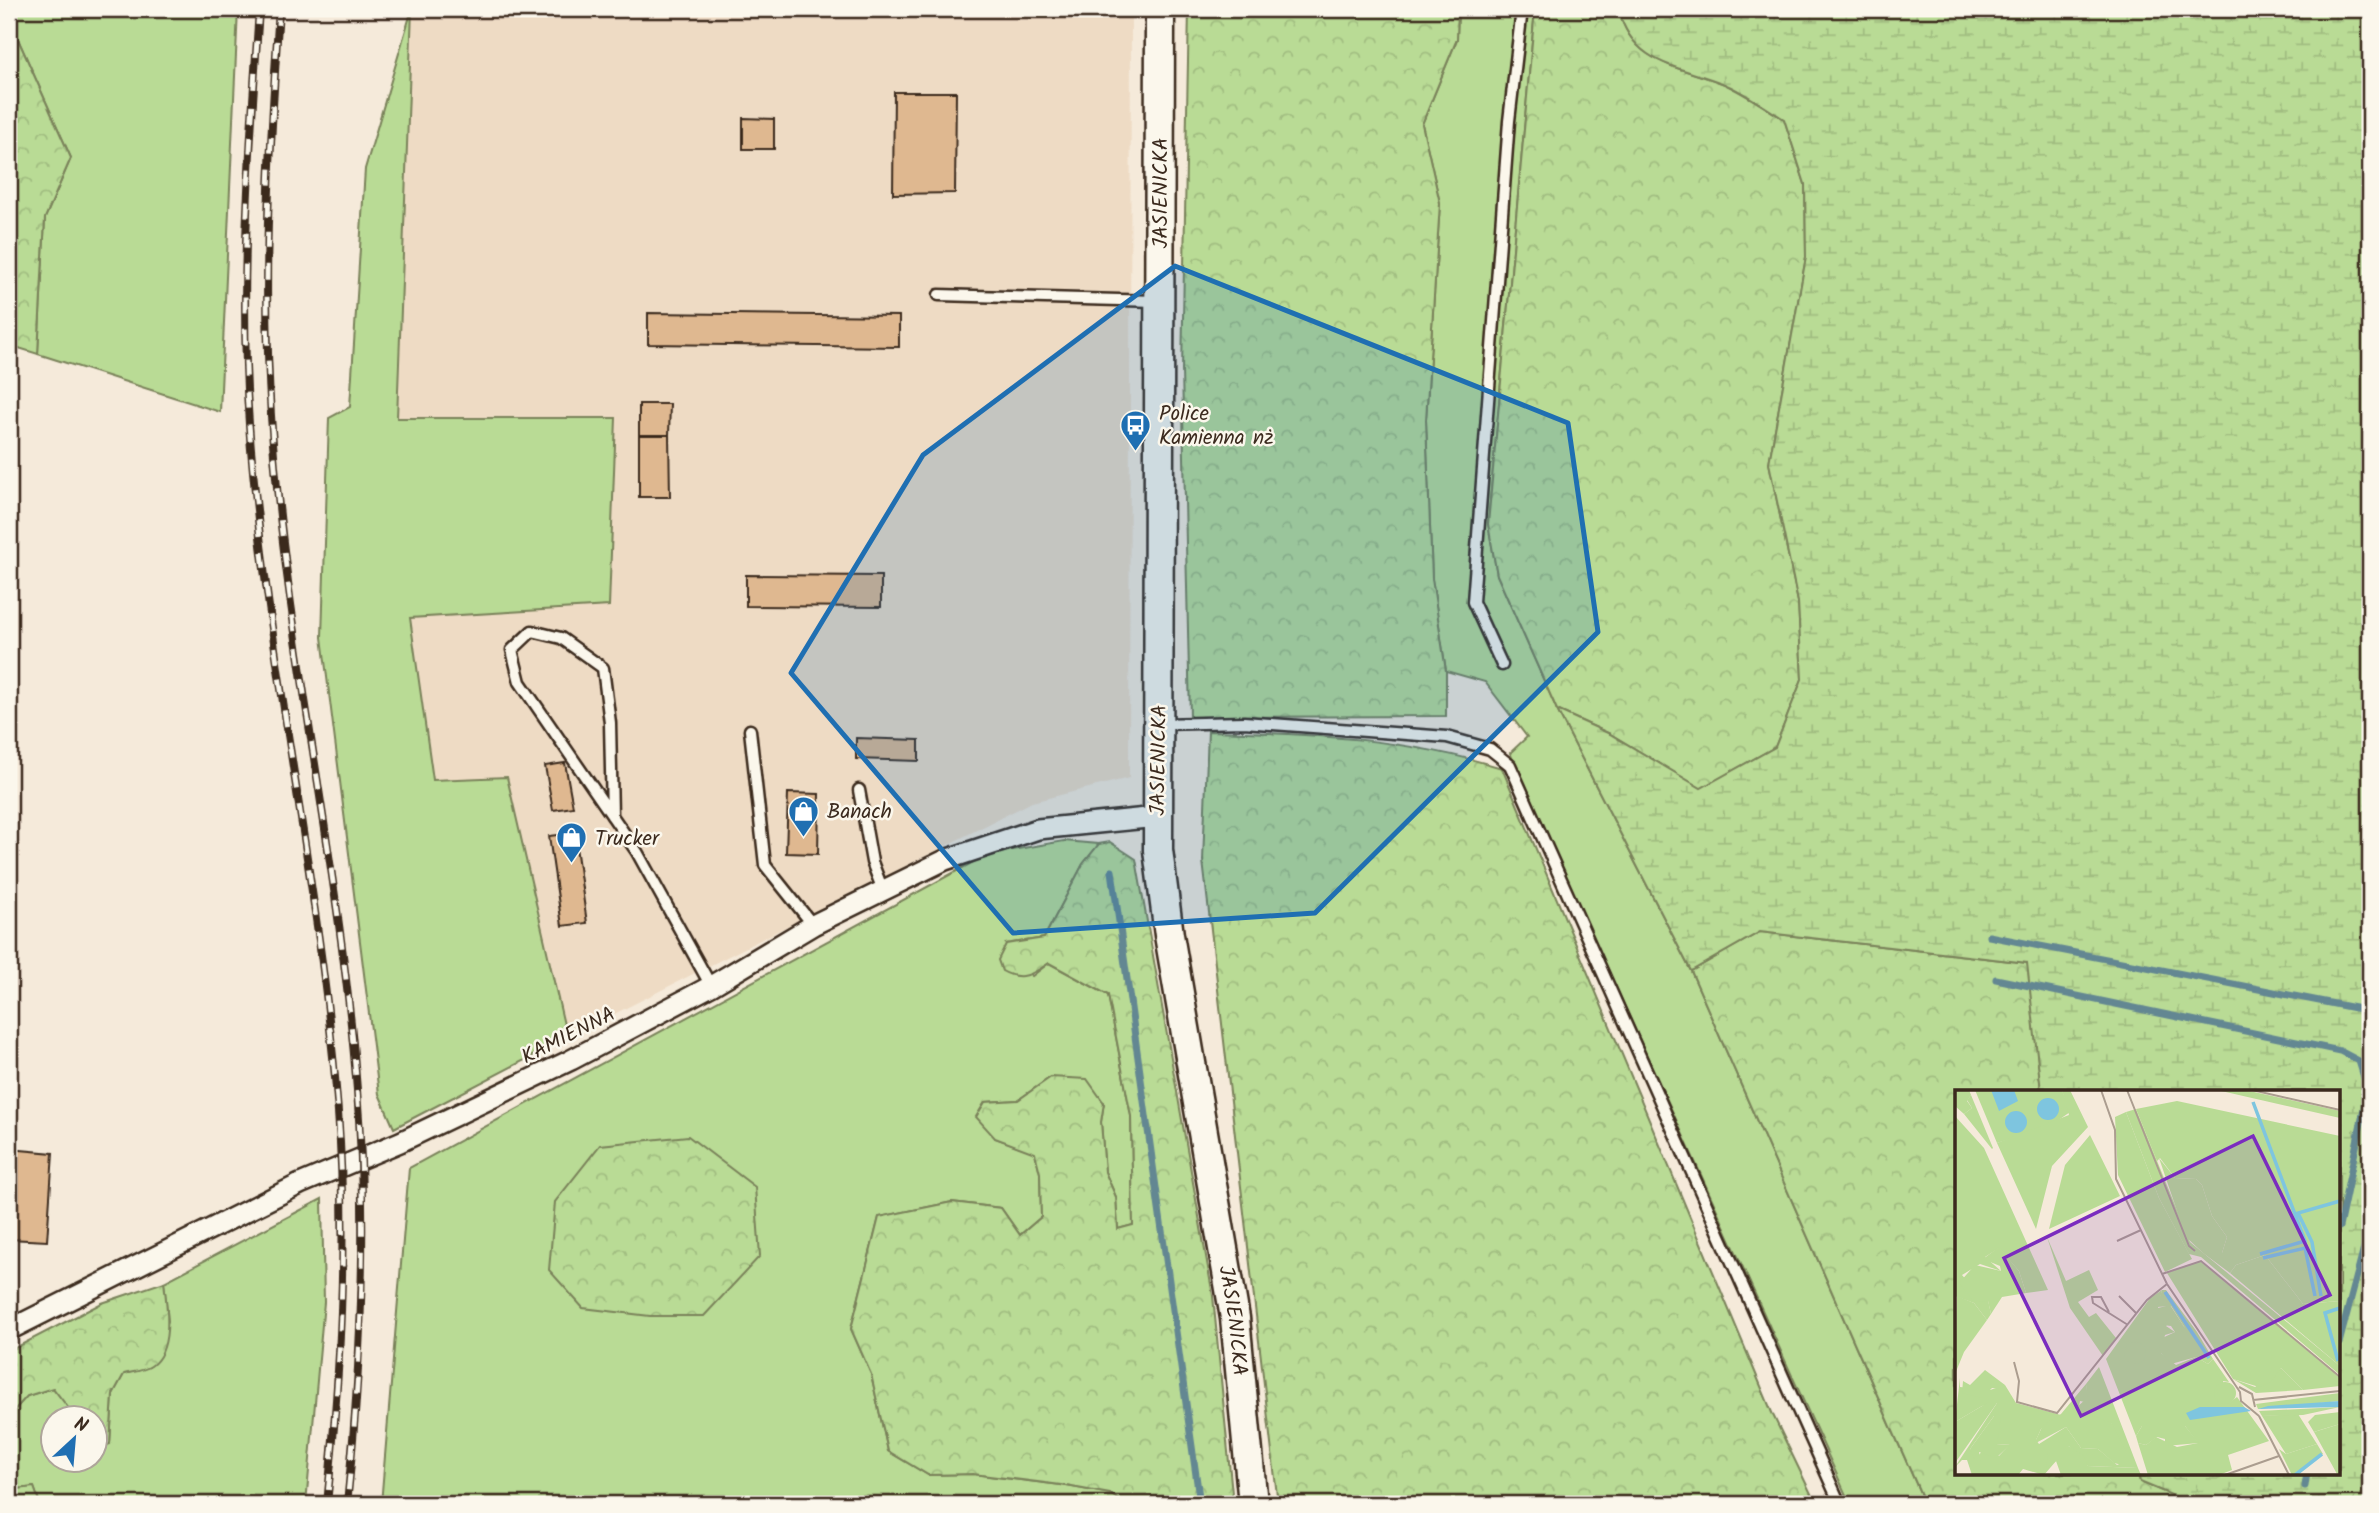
<svg xmlns="http://www.w3.org/2000/svg" width="2379" height="1513" font-family="Kalam,sans-serif">
  <defs>
    <pattern id="forest-crowns" width="20" height="18" patternUnits="userSpaceOnUse" patternTransform="scale(1.75)"><rect width="20" height="18" fill="#b9db95"/><path d="M2 6a3 3 0 1 1 6 0M12 15a3 3 0 1 1 6 0" fill="none" stroke="#a0bc80"/></pattern>
    <pattern id="wetland-marsh" width="20" height="14" patternUnits="userSpaceOnUse" patternTransform="scale(1.75)"><rect width="20" height="14" fill="#b9db95"/><path d="M1 5h8M5 5V1M11 12h8M15 12V8" fill="none" stroke="#a0bc80"/></pattern>
  </defs>
  <rect width="100%" height="100%" fill="#f5eada"/>
  <filter id="ink" filterUnits="userSpaceOnUse"><feTurbulence type="fractalNoise" baseFrequency=".0143" numOctaves="2"/><feDisplacementMap in="SourceGraphic" scale="14" xChannelSelector="R" yChannelSelector="G"/><feConvolveMatrix kernelMatrix="1 2 1 2 8 2 1 2 1" color-interpolation-filters="sRGB"/></filter>
  <g filter="url(#ink)">
    <path fill="#eedbc4" d="M412,9H1131L1129,778L1032,802L567,1038L507,777L433,780L410,617L608,606L615,418H397Z"/>
    <g fill="#b9db95" stroke="#7a825a" stroke-width="2">
      <path d="M9,9H238L220,412L38,354L45,218L71,158L9,19Z"/>
      <path d="M412,9L397,418H616L609,606L410,618L433,780L507,777L567,1038L394,1128L379,1094L322,637L329,418L350,407L365,169Z"/>
      <path d="M1458,9H1535L1488,523L1497,575L1557,710L1691,971L1925,1504H1850L1510,753L1527,737L1485,682L1446,671L1432,579L1426,420L1440,203L1422,124L1457,39Z"/>
      <path d="M1064,841L1099,844L1083,864L1044,938L1006,944L1032,976L1049,963L1108,995L1131,1116L1133,1225L1118,1229L1116,1197L1105,1172L1101,1122L1104,1102L1051,1077L1018,1100L985,1102L995,1138L1035,1152L1040,1173L1041,1217L1020,1235L1001,1208L952,1202L879,1217L851,1329L871,1374L888,1451L928,1475L973,1474L1061,1485L1111,1494L1125,1504H381L409,1168L977,860L1012,850Z"/>
      <path d="M322,1199L324,1302L306,1504H40L34,1487L9,1490V1416L27,1396L53,1388L75,1414L76,1418H52V1460H94L95,1448L110,1444L113,1394L124,1374L149,1367L168,1321L164,1282Z"/>
    </g>
    <g fill="url(#forest-crowns)" stroke="#7a825a" stroke-width="2">
      <path d="M1189,9H1458L1457,39L1422,124L1440,203L1426,420L1432,579L1446,671V716L1190,717L1182,370Z"/>
      <path d="M1535,9H1618C1633,65 1676,65 1722,83C1743,92 1764,107 1784,119L1805,184L1806,257L1769,463L1798,602L1802,679L1775,747L1701,789L1610,734L1557,710L1497,575L1488,524Z"/>
      <path d="M9,19L71,158L45,218L38,354L9,345Z"/>
      <path d="M1208,731C1308,733 1407,739 1502,768L1773,1415L1816,1504H1278L1203,861Z"/>
      <path d="M1110,842L1136,859L1213,1296L1233,1504H1125L1110,1494L1061,1485L973,1474L928,1475L888,1451L871,1374L851,1329L879,1217L952,1202L1001,1208L1020,1235L1041,1217L1040,1173L1035,1153L995,1138L976,1117L985,1102L1018,1100L1051,1077L1087,1079L1104,1103L1101,1122L1105,1172L1116,1197L1118,1229L1133,1225L1131,1116L1108,995L1049,963C1033,974 1021,982 1002,971L998,960L1006,944L1044,938L1083,864L1099,844Z"/>
      <path d="M1760,932L2028,963L2041,1091H1957V1473H2138L2140,1482L2193,1504H1925L1691,971Z"/>
      <path d="M688,1136L755,1187L760,1256L704,1316H650L583,1308L549,1270L555,1202L600,1145Z"/>
      <path d="M164,1282C167,1306 174,1350 151,1366C144,1371 132,1372 124,1374L113,1394L110,1444L95,1448L94,1418H76L53,1388L27,1396L9,1416V1351L102,1303Z"/>
      <path d="M34,1487L40,1504H9V1490Z"/>
    </g>
    <path fill="url(#wetland-marsh)" stroke="#7a825a" stroke-width="2" d="M1618,9H2370V1504H2193L2140,1482L2138,1473H2339V1091H2041L2027,963L1760,932L1691,971L1557,710L1610,734L1701,788L1775,747L1802,679L1798,602L1769,463L1806,257L1805,184L1784,119C1764,107 1743,91 1722,83C1676,65 1633,65 1618,9Z"/>
    <g fill="none" stroke-linecap="round" stroke-linejoin="round">
      <g stroke="#638792" stroke-width="7">
        <path d="M1112,871L1200,1504"/>
        <path d="M1989,936L2370,1011"/>
        <path d="M1996,979L2340,1051L2359,1061L2368,1090L2339,1227"/>
        <path d="M2339,1343L2370,1226"/>
        <path d="M2305,1486L2307,1473"/>
      </g>
    </g>
    <g fill="#dfb890" stroke="#3b2a1e" stroke-width="2">
      <path d="M894,92H956L955,193L893,194Z"/>
      <path d="M743,118L774,119V149H743Z"/>
      <path d="M648,313L899,316V347L648,344Z"/>
      <path d="M639,404H670L669,435H639Z"/>
      <path d="M639,435H669L670,497H639Z"/>
      <path d="M746,575L881,576V607L746,606Z"/>
      <path d="M856,738L919,740V761L856,759Z"/>
      <path d="M565,763L573,807L553,810L545,766Z"/>
      <path d="M788,793L819,794L818,854L786,853Z"/>
      <path d="M574,833L587,923L562,926L549,836Z"/>
      <path d="M9,1149L53,1153L47,1241L9,1239Z"/>
    </g>
    <g fill="none" stroke-linecap="round" stroke-linejoin="round">
      <defs>
        <g id="service">
          <path d="M939,295L1157,301"/>
          <path d="M1502,665L1473,602L1509,121L1522,9"/>
          <path d="M1160,724L1244,722L1447,737L1490,749L1510,765L1840,1504"/>
          <path d="M750,730L765,865L813,925"/>
          <path d="M859,790L872,862L882,888"/>
          <path d="M612,816L610,723L603,668L561,638L532,631L512,650L520,682L637,852L711,986"/>
        </g>
        <path id="minor" d="M9,1330L300,1184L400,1142L571,1060L711,986L813,925L945,860L1038,829L1157,817"/>
        <g id="secondary">
          <path id="s1" d="M1160,9L1158,850L1169,935L1235,1318L1253,1504"/>
        </g>
      </defs>
      <use href="#service" stroke="#3b2a1e" stroke-width="15"/>
      <use href="#minor" stroke="#3b2a1e" stroke-width="24"/>
      <use href="#secondary" stroke="#3b2a1e" stroke-width="33"/>
      <use href="#service" stroke="#fbf7ec" stroke-width="10"/>
      <use href="#minor" stroke="#fbf7ec" stroke-width="19"/>
      <use href="#secondary" stroke="#fbf7ec" stroke-width="28"/>
      <defs>
        <g id="rail">
          <path d="M259,9C250,147 239,285 249,424C266,654 320,881 338,1112C348,1243 340,1374 327,1504"/>
          <path d="M279,9C270,144 262,280 271,416C286,642 340,864 357,1090C368,1228 361,1367 347,1504"/>
        </g>
      </defs>
      <use href="#rail" stroke="#3b2a1e" stroke-width="8"/>
      <use href="#rail" stroke="#fbf7ec" stroke-width="5" stroke-dasharray="16" stroke-linecap="butt"/>
    </g>
  </g>
  <path fill="#1f6fb2" fill-opacity="0.2" stroke="#1f6fb2" stroke-width="5" stroke-linejoin="round" d="M1175,266L1568,423L1598,632L1315,913L1013,933L791,673L923,455Z"/>
  <defs>
    <symbol id="bus-pin" viewBox="-11 -11 22 30"><path d="M0 17L-7.5 6A9.5 9.5 0 1 1 7.5 6Z" fill="#1f6fb2" stroke="#fbf7ec"/><path d="M-5-6H5V4H4V6H2V4H-2V6H-4V4H-5ZM-3.5-4V0h7V-4ZM-3.5 1.2v1.5H-2V1.2ZM2 1.2v1.5H3.5V1.2Z" fill="#fff"/></symbol>
    <symbol id="shop-pin" viewBox="-11 -11 22 30"><path d="M0 17L-7.5 6A9.5 9.5 0 1 1 7.5 6Z" fill="#1f6fb2" stroke="#fbf7ec"/><path d="M-5-2.5h2.3a2.7 3.5 0 0 1 5.4 0H5L5.5 6h-11ZM-1.5-2.5h3a1.5 2.3 0 0 0-3 0Z" fill="#fff"/></symbol>
  </defs>
  <g fill-rule="evenodd">
    <use href="#bus-pin" x="1118" y="408" width="35" height="47"/>
    <use href="#shop-pin" x="786" y="794" width="35" height="47"/>
    <use href="#shop-pin" x="554" y="820" width="35" height="47"/>
  </g>
  <g text-anchor="middle" stroke-width="5" stroke-linejoin="round" paint-order="stroke">
    <g font-size="21" fill="#3b2a1e" stroke="#fbf7ec">
      <text transform="translate(1160 193) rotate(-90)" y="7">JASIENICKA</text>
      <text transform="translate(1158 760) rotate(-89)" y="7">JASIENICKA</text>
      <text transform="translate(568 1035) rotate(-27)" y="7">KAMIENNA</text>
      <text dy="7" stroke="none"><textPath href="#s1" startOffset="1318">JASIENICKA</textPath></text>
    </g>
    <g font-size="21" fill="#3b2a1e" stroke="#fbf7ec" text-anchor="start">
      <text x="1159" y="420">Police<tspan x="1159" dy="24">Kamienna nż</tspan></text>
      <text x="827" y="818">Banach</text>
      <text x="595" y="845">Trucker</text>
    </g>
  </g>
  <g transform="translate(1955 1090)">
    <rect width="385" height="385" fill="#f5eada"/>
    <path d="M20,0H107L115,22L95,36L42,53ZM262,0H290L385,21V28ZM16,5L38,58L37,59L9,24L17,18L12,10ZM181,19L235,152L385,276V285L246,167L234,164L204,108L171,22ZM0,26L29,58L93,200L71,203L64,181L44,158L30,167L46,181L25,174L7,185L29,211L33,210L36,224L32,230L19,213L0,206ZM92,147L111,191L134,180L143,200L123,212L134,227L141,223L161,248L148,266L115,218ZM207,200L203,218L215,215L230,238L220,227L211,236L220,242L210,245L206,263L221,275L241,267L253,274L258,269L274,292L268,291L274,313L282,307L314,351L273,365L277,380L264,385H193L183,353L191,355L201,347L222,357L243,353L230,336H187L181,346L151,269L195,208ZM144,277L183,378L133,376L114,356L89,385L68,379L63,385H17L12,370H7L0,377L42,313L27,316L0,332L5,288V297L35,300L50,295L61,313L106,325L86,339L81,350L84,354L111,337L126,358L143,359L162,375L171,371L156,333L123,323L121,318L132,308L131,294ZM39,326L41,355L55,354L44,366L28,360L23,366L15,359ZM326,278L348,300L301,303L278,289L300,297ZM362,354L368,364L337,385L324,359L331,364Z" fill="#b9db95" fill-rule="evenodd"/>
    <path d="M0,0H14L16,5L12,11L17,18L9,24L0,16ZM107,0H115L133,37L97,76L81,139L42,53L114,25ZM171,22L204,108L237,169L210,182L163,85L160,27ZM204,68L220,88L241,89L247,95L257,126L272,147L267,163H248L231,147ZM44,157L64,181L71,203L47,207L36,224L33,211L19,212L4,193L20,175L46,181L45,176L28,169ZM310,165L348,214L385,211V276L275,183L281,175ZM245,171L385,288V296L348,300L326,278L316,292L304,297L278,289L212,183ZM207,200H211L242,242L258,269L253,274L241,267L216,274L206,263L203,250L220,242L216,236L208,235L214,227H221L230,238L216,216L202,217ZM2,206L19,213L32,230L9,262L0,284ZM169 263a11 11 0 1 1 22 0a11 11 0 1 1-22 0ZM30,280L50,295L47,299L37,298L27,308L7,303L8,291L15,295ZM259 303a11 11 0 1 1 22 0a11 11 0 1 1-22 0ZM131,294L134,313L125,311L123,322L156,332L171,362V376L159,373L143,359L126,358L111,337L79,354L88,335L106,324ZM32,313H42L0,373V332ZM343,324L362,354L331,364L307,326ZM46,325L42,355L56,354L41,368L24,362L26,371H20L15,359L39,326ZM385,334V383L382,384L359,342ZM187,336H230L244,353L210,356V349L202,347L191,355L183,353L181,346ZM114,356L129,366L133,376L183,378L186,385H106L101,371L91,379L93,363Z" fill="#b9db95"/>
    <path d="M222,11L385,46V211L348,214L310,165L281,175L275,183L248,163H267L272,147L257,126L247,95L241,89L220,88L205,68L202,71L181,19ZM135,45L165,106L94,139L110,75ZM385,303V311L303,319L301,314ZM385,317L348,325L307,326L304,321ZM385,322V334L365,340L359,342L353,332L360,325Z" fill="#b9db95"/>
    <path d="M36,0H59L63,11L44,21ZM82 19a11 11 0 1 1 22 0a11 11 0 1 1-22 0ZM50 32a11 11 0 1 1 22 0a11 11 0 1 1-22 0ZM385,311V317L303,319L313,316ZM245,317H289L296,321L235,330L231,323Z" fill="#7ec5df"/>
    <path fill="none" stroke="#7ec5df" stroke-width="3.5" d="M298,12L350,151L305,164M308,168L350,158L360,206M210,202L254,268M366,206L357,152L343,123L385,111M383,271L370,223L385,218M340,385L367,364"/>
    <path fill="none" stroke="#ab9d8f" stroke-width="2" d="M146,0L160,40L161,89L212,194L285,302L286,311L304,326M172,0L234,156L240,161M297,0L385,20M162,151L186,140M207,184L246,171L385,287M164,206L181,223M154,222L146,207H137L138,213L173,235M59,272L64,291L62,312L102,323L192,210L212,194M284,297L297,304L300,317M298,310L385,301M304,326L334,385M270,385L324,366"/>
    <path fill="#7b2cbf" fill-opacity="0.15" stroke="#7b2cbf" stroke-width="3.5" d="M298,46L375,205L126,326L49,168Z"/>
    <rect width="385" height="385" fill="none" stroke="#3b2a1e" stroke-width="3.5"/>
  </g>
  <rect width="2379" height="1513" fill="none" stroke="#fbf7ec" stroke-width="35"/>
  <rect x="18" y="18" width="2344" height="1478" fill="none" stroke="#3b2a1e" stroke-width="2.5" filter="url(#ink)"/>
  <g transform="translate(74 1439) rotate(26)"><circle r="33" fill="#fbf7ec" stroke="#aea59a" stroke-width="2"/>
  <path d="M0-5L12 26L0 18L-12 26Z" fill="#1f6fb2"/>
  <text y="-10" font-size="19" font-weight="bold" text-anchor="middle" fill="#3b2a1e">N</text>
  </g>
</svg>
